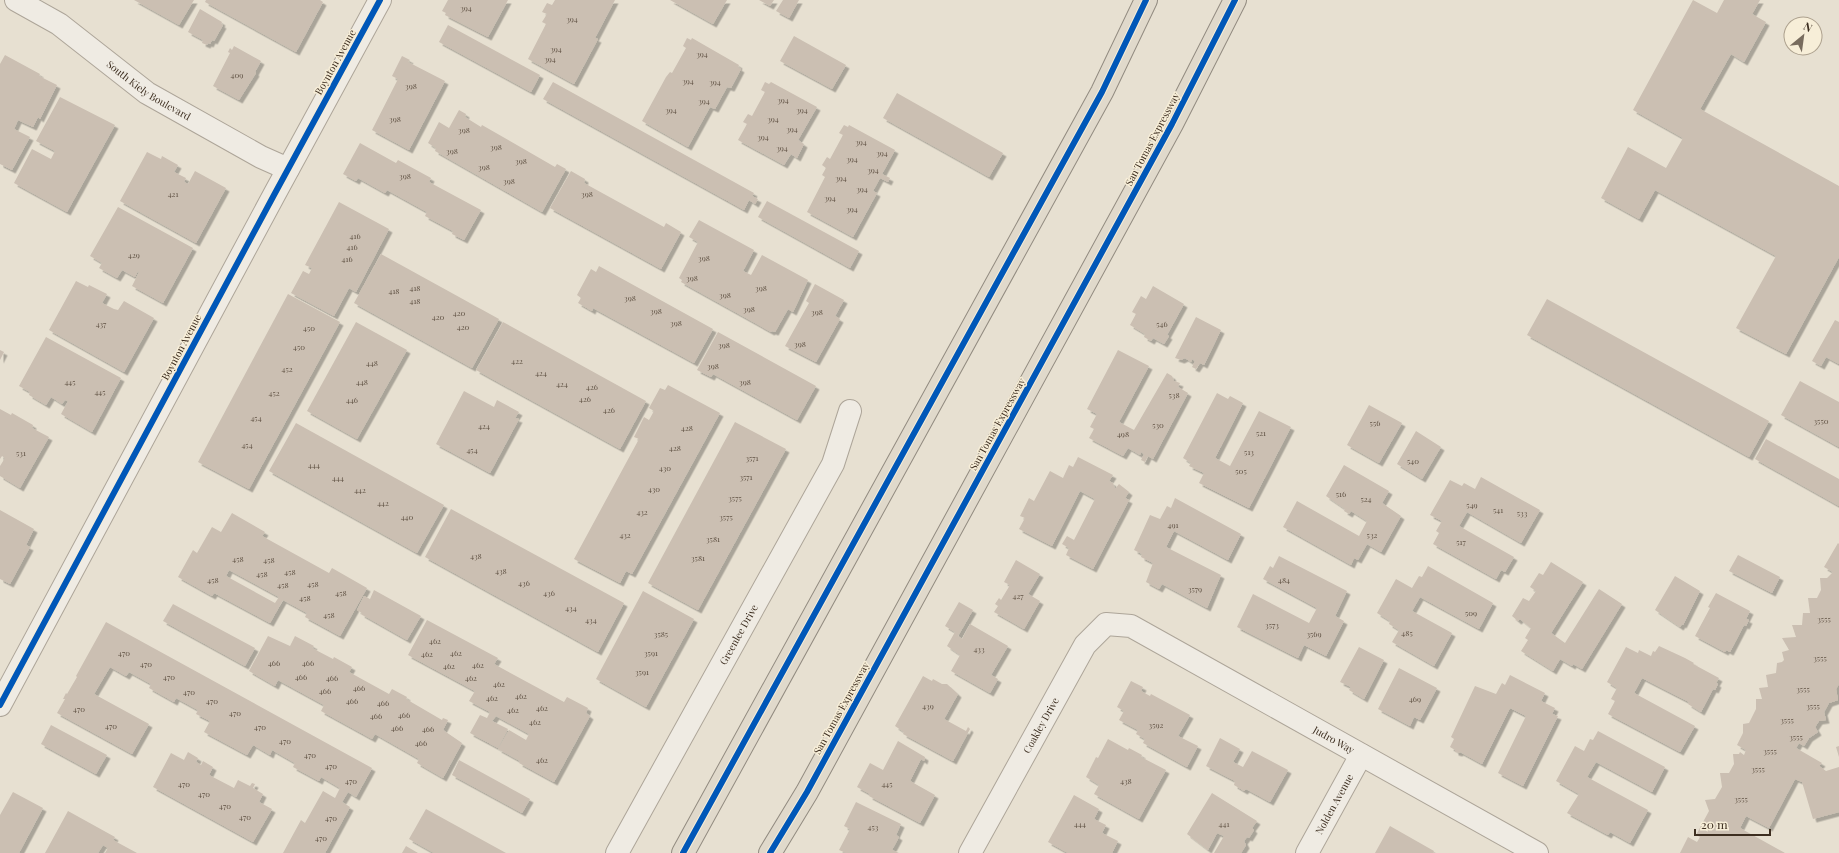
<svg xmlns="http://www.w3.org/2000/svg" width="1839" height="853" font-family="'Playfair Display',serif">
  <defs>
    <filter id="shadow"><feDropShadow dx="3.5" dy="3.5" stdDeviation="0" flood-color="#0004"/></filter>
  </defs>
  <rect width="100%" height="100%" fill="#e7e0d1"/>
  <g fill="#cbbfb2" fill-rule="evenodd" filter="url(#shadow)">
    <path d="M134,0H194L179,25Z"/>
    <path d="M206,0H320L323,2L296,52L205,2Z"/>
    <path d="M448,0H508L488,37L445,15L446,13L442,11Z"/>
    <path d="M555,0H615L595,38L598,39L574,84L528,59L546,24L542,22L547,14L542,12L547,3L552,5Z"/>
    <path d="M670,0H727L713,24Z"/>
    <path d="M759,0H774L770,6Z"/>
    <path d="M783,0H799L789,18L776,11Z"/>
    <path d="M1693,0L1717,13L1724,0H1760L1752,14L1766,22L1744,62L1731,54L1700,109L1839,186V257L1786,354L1736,328L1776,256L1655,190L1639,219L1601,198L1628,147L1666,168L1683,138L1633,110Z"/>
    <path d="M200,9L222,22L221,24L223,25L214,41L212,40L210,44L208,43L207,45L202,43L203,40L188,32Z"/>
    <path d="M448,25L540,75L531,92L439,42Z"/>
    <path d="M794,36L846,65L832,89L780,61Z"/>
    <path d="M687,38L691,40L692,38L739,65L738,67L741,69L731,88L727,87L715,109L710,107L688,147L642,121L666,77L670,72L672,73L686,48L683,46Z"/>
    <path d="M234,46L261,61L255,72L256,73L239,100L213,86L230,53L228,52L230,48L232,50Z"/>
    <path d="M5,55L40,74L39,76L57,85L40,119L38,117L33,127L18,120L14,129L30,137L12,170L0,164V64Z"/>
    <path d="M402,56L410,60L408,62L445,81L409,150L372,130L398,79L392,76Z"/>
    <path d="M553,82L754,193L752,196L758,199L755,204L749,200L744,210L543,99Z"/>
    <path d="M765,82L769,84L771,82L817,107L798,140L804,144L797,158L791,154L784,165L738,140L747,124L743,122L748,114L752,116L765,92L761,90Z"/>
    <path d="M897,93L1003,153L989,177L883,118Z"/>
    <path d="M60,97L115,125L67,212L14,183L32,149L51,159L55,151L36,141Z"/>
    <path d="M459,110L466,114L465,117L481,127L482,125L555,167L557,164L566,169L542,212L435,151L436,148L428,143L439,122L449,128Z"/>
    <path d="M844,125L848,127L849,125L895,150L882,174L890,178L888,182L880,178L873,191L877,193L853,237L807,212L825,177L822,175L826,168L822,165L827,157L830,159L843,135L839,133Z"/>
    <path d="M360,143L396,163L398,160L431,178L429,182L481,210L464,240L452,234L453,231L425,216L427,212L387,190L385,193L358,178L356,181L343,174Z"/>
    <path d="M147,152L161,159L162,156L178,165L174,172L186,178L184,182L188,184L195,171L226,188L196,243L120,201Z"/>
    <path d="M571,171L585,179L584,183L664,227L666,223L681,232L661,269L550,208Z"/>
    <path d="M767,201L859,251L850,268L758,217Z"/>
    <path d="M339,202L389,229L356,292L349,288L334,316L291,293L303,271L309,274L312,268L305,265Z"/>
    <path d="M118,207L193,248L163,303L132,286L139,272L138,271L135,277L122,270L117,278L99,268L102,263L90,256Z"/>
    <path d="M699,220L754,250L743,271L751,275L762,255L808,280L793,312L788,309L775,332L772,331L771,332L681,282L682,280L679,278L698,242L689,237Z"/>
    <path d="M381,254L499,319L472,368L354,303Z"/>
    <path d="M599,266L713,329L694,363L593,308L592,311L578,303L581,298L577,295L591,269L596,272Z"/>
    <path d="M76,281L88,287L89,285L107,294L102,303L114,309L118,310L124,301L154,318L124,372L49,330Z"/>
    <path d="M815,284L844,300L835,316L840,319L816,362L785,346L809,303L806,301Z"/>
    <path d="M1153,286L1184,304L1167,335L1169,336L1164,344L1153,338L1151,341L1144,337L1145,334L1130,325L1136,314L1132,312L1141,296L1146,299Z"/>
    <path d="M288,294L340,322L249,489L198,462Z"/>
    <path d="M1547,299L1769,421L1749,457L1527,335Z"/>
    <path d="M1196,317L1221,330L1204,365L1200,363L1196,369L1192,367L1195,361L1192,359L1191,362L1185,358L1181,360L1175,358Z"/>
    <path d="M1835,320L1839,322V364L1826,357L1821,366L1812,361Z"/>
    <path d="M356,322L407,350L357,439L307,411Z"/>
    <path d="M503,322L646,401L620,449L476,370Z"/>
    <path d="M718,332L816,386L797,420L713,374L711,377L697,370Z"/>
    <path d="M46,337L121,378L92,432L61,414L68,401L65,400L62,404L51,397L46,405L29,395L30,392L19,386Z"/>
    <path d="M0,350L4,352L0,360Z"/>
    <path d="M1118,350L1149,366L1119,422L1134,430L1167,373L1172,376L1174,381L1180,383L1178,387L1188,393L1153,459L1148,456L1145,462L1141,460L1144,454L1141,452L1140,455L1128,448L1123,456L1089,438L1094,429L1090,427L1097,414L1087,409Z"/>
    <path d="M1800,381L1839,402V447L1781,415Z"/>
    <path d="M668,385L720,413L632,574L626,571L620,583L574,559L639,439L634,437L644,417L649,420L654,411L649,408L660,388L665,390Z"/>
    <path d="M464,391L494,407L497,400L519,412L515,418L519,419L490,473L436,444Z"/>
    <path d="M1217,393L1228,399L1230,396L1243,403L1215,458L1230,466L1259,411L1291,427L1249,508L1199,483L1204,473L1189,466L1191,463L1183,458Z"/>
    <path d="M1369,405L1402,423L1379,463L1347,445Z"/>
    <path d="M0,409L11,415L12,413L33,425L32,428L49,437L20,488L0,476V466L5,458L2,456L0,459Z"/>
    <path d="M735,422L786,449L698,610L648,583Z"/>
    <path d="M296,423L444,505L417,553L269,471Z"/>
    <path d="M1416,431L1441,447L1422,479L1397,464Z"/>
    <path d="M1766,439L1839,479V506L1755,459Z"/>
    <path d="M1078,457L1113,475L1109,481L1113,483L1115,489L1119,484L1129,492L1125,498L1129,500L1093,569L1066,555L1069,548L1062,544L1067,536L1074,540L1095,499L1080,491L1052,546L1019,529L1025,518L1020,516L1029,498L1034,501L1050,471L1063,478L1069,465L1073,467Z"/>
    <path d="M1344,465L1389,491L1382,503L1401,516L1381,552L1367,544L1358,560L1354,558L1351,565L1283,527L1297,501L1359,536L1367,521L1351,511L1349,514L1344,511L1345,509L1326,496Z"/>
    <path d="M1481,477L1540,510L1521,543L1467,512L1459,526L1514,557L1505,572L1501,570L1496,579L1433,544L1439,533L1436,531L1442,521L1430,515L1450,480L1462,486L1464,483L1475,489Z"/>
    <path d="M1175,498L1241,534L1228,560L1174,531L1166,547L1221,575L1207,608L1162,584L1159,589L1146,582L1153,563L1141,557L1142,554L1134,550L1150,515L1160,519L1167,506L1171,508Z"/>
    <path d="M451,509L624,603L598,652L425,557Z"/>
    <path d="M0,510L34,529L26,545L30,547L10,584L0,579Z"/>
    <path d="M232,513L265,532L262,536L329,573L332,568L367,588L340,636L305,617L307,613L283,600L270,623L214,593L212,596L178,577L193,550L197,553L212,527L221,532ZM229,570L279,597L275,603L226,576Z"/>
    <path d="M1838,543L1839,544V684L1836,689L1838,700L1829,703L1824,712L1826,720L1819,721L1815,727L1818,732L1809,738L1804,746L1799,743L1796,748L1822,763L1819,766L1826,771L1839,767V812L1813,819L1802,782L1795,779L1769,828L1746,816L1740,828L1785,853H1680L1688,837L1697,842L1700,837L1696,835L1709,811L1705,800L1715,799L1722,787L1720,773H1729L1734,764L1733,754H1739L1740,752L1744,755L1746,750L1737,745L1743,733V724L1749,723L1756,709V699H1762L1759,688L1768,687L1766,675L1776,673L1777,663L1782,662L1784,660L1782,652L1789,650L1782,638L1796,637L1792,625H1802L1803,613H1810L1808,598H1817L1821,590L1820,578H1827L1833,572L1824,567Z"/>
    <path d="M1738,555L1780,577L1772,593L1729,571Z"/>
    <path d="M1279,556L1347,591L1335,616L1344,621L1326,656L1304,645L1298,658L1237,627L1253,594L1309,623L1317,608L1263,579L1270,566L1273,568Z"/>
    <path d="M1016,560L1040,574L1028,594L1040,601L1024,629L994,612L998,606L995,604L999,598L1001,600L1010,585L1004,582Z"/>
    <path d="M1551,562L1583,582L1551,633L1565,643L1599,589L1622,604L1582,669L1573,664L1572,666L1560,659L1553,671L1521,651L1528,640L1525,638L1531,628L1520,619L1518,621L1512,616L1523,598L1529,601L1536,591L1530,587L1539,573L1543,575Z"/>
    <path d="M1428,566L1493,603L1479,629L1420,597L1412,611L1452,633L1434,666L1392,642L1399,630L1389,624L1390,621L1377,613L1396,579L1412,588L1419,576L1422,577Z"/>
    <path d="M1675,576L1700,591L1683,625L1682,624L1680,627L1655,610Z"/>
    <path d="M374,590L421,616L407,640L361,614L362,613L357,610L364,596L370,599Z"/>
    <path d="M643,591L694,619L646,707L596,679Z"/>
    <path d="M1716,593L1750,611L1746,619L1749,620L1746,626L1744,625L1730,652L1726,650L1725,652L1695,636L1710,608L1708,607Z"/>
    <path d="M959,602L973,610L958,636L962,639L970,624L1008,646L991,675L998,679L990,693L951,671L960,655L947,646L955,632L945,626Z"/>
    <path d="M173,604L255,648L245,666L163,621Z"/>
    <path d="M427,620L498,658L494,664L564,702L567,697L588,708L586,713L590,716L554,782L519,763L520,761L498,749L509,730L526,740L529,734L496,716L492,721L508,729L498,748L470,733L480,715L487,718L490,712L469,701L475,691L408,655Z"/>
    <path d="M106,622L372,768L356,797L348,792L342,802L350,807L325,853H283L301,820L305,823L323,791L335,798L340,788L321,777L319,781L293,767L295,763L272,750L270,755L253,745L247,755L204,732L210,721L196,714L198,710L176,698L174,702L149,688L151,684L129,672L126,676L110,667L94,694L149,724L132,754L57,713L65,699H63L66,693L67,694L77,677L76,676Z"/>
    <path d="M268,636L290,646L295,636L314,646L312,648L333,659L334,657L352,667L349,672L389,694L392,689L407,697L406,699L442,720L443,718L448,720L443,730L462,743L443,778L417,763L419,759L375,734L372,739L321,711L324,705L278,680L275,686L249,671Z"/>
    <path d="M1659,646L1685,658L1694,663L1693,664L1719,678L1716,683L1718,684L1715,690L1713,689L1701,712L1688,704L1689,702L1642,678L1634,693L1695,726L1680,752L1608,714L1615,701L1611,699L1617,688L1607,682L1626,647L1638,653L1639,650L1651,656L1653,651L1655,652Z"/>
    <path d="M1359,647L1384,660L1364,699L1349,690L1351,687L1340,682Z"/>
    <path d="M1399,668L1437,688L1420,720L1414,717L1410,726L1378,709Z"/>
    <path d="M1510,675L1545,693L1541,701L1555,708L1552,714L1558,716L1523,786L1498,773L1526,716L1510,708L1482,764L1460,752L1459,753L1455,752V750L1450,747L1454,739L1451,737L1475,686L1496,694L1502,683L1505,685Z"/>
    <path d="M923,676L932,681L933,679L942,684H947L958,694L944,719L966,731L968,727L970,729L953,761L903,734L904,732L895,726Z"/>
    <path d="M1131,681L1143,687L1141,691L1150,696L1151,694L1190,715L1178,736L1198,746L1187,767L1143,743L1145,739L1136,734L1138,730L1119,720L1124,711L1117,707Z"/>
    <path d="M51,725L107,755L96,774L41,744Z"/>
    <path d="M1598,731L1665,767L1652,792L1596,762L1587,777L1648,810L1630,843L1610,832L1608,835L1567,813L1579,794L1556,781L1575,746L1584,751L1590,739L1593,740Z"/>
    <path d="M1220,738L1240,749L1233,762L1243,767L1252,751L1288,770L1270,802L1246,789L1244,791L1234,785L1235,781L1206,766Z"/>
    <path d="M1108,739L1128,750L1129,748L1142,755L1141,757L1166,770L1139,819L1094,794L1099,785L1086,777L1096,757L1098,758Z"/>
    <path d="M898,741L925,757L924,761L921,759L910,781L935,795L920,823L869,796L870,794L857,787L870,763L883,770Z"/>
    <path d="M1839,746V757L1836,747Z"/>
    <path d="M188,752L198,758L196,762L201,765L203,761L213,767L209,775L234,788L238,780L250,786L252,783L255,784L253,788L263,794L259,802L272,809L253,842L153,787L171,753L184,760Z"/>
    <path d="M459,760L530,799L522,813L452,775Z"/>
    <path d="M13,792L43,808L19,853H0V815Z"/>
    <path d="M1212,793L1257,821L1252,828L1254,830L1249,838L1247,837L1244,841L1246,845L1241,853H1214L1224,836L1217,833L1208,850L1187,834Z"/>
    <path d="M1074,795L1099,809L1094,819L1106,825L1102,833L1118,841L1112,853H1068L1048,842Z"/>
    <path d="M856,802L901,824L896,835L899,837L892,850L899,853H846L839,850L850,829L844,826Z"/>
    <path d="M426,809L506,853H434L409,839Z"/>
    <path d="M68,811L115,837L113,840L137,853H105L108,848L103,845L98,853H45Z"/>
    <path d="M1390,826L1434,851L1433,853H1375Z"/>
    <path d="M406,846L418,853H402Z"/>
  </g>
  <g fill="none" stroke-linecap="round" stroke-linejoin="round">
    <defs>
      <g id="minor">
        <path id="s1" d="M16,0L59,24L147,93L261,157L288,169"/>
        <path d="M0,705L274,195L380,0"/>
        <path id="s2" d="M617,853L833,464L850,411"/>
        <path id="s3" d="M970,853L1085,645L1106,624L1131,626L1537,853"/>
        <path id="s4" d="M1307,853L1361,755"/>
      </g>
      <g id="trunk">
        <path d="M683,853L1102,92L1146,0"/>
        <path d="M770,853L807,792L1172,124L1235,0"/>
      </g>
    </defs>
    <use href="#minor" stroke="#ada599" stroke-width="24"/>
    <use href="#trunk" stroke="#928b80" stroke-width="24"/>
    <use href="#minor" stroke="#efebe3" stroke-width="22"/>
    <use href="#trunk" stroke="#e0d9cb" stroke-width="22"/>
    <defs>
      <g id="cycleway">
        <path d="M0,705L274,195L380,0"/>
        <path d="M683,853L1102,92L1146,0"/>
        <path d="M770,853L807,792L1172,124L1235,0"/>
      </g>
    </defs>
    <use href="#cycleway" stroke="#f7eed8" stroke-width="8"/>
    <use href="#cycleway" stroke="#0057b8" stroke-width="6"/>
  </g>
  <g text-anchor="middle" stroke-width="3" stroke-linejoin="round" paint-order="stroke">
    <g font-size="8" fill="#605244">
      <text x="466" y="11">394</text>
      <text x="572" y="22">394</text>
      <text x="556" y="52">394</text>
      <text x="702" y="57">394</text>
      <text x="550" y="62">394</text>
      <text x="237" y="78">409</text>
      <text x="688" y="84">394</text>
      <text x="715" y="85">394</text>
      <text x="411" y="89">398</text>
      <text x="783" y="103">394</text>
      <text x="704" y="104">394</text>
      <text x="671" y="113">394</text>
      <text x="802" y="113">394</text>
      <text x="395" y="122">398</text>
      <text x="773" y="122">394</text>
      <text x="792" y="132">394</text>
      <text x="464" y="133">398</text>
      <text x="763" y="140">394</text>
      <text x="861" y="145">394</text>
      <text x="496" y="150">398</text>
      <text x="782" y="151">394</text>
      <text x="452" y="154">398</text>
      <text x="882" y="156">394</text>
      <text x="852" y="162">394</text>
      <text x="521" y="164">398</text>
      <text x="484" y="170">398</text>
      <text x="873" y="173">394</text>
      <text x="405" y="179">398</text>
      <text x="841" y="181">394</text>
      <text x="509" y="184">398</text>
      <text x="862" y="192">394</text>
      <text x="173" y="197">421</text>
      <text x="587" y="197">398</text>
      <text x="830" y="201">394</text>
      <text x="852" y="212">394</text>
      <text x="355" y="239">416</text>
      <text x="352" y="250">416</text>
      <text x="134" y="258">429</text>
      <text x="704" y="261">398</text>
      <text x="347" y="262">416</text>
      <text x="692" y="281">398</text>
      <text x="415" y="291">418</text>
      <text x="761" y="291">398</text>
      <text x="394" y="294">418</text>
      <text x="725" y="298">398</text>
      <text x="630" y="301">398</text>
      <text x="415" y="304">418</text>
      <text x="749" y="312">398</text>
      <text x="656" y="314">398</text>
      <text x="817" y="315">398</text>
      <text x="459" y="316">420</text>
      <text x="438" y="320">420</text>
      <text x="676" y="326">398</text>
      <text x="101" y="327">437</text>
      <text x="1162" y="327">546</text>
      <text x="463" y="330">420</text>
      <text x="309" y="331">450</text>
      <text x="800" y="347">398</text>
      <text x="724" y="348">398</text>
      <text x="299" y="350">450</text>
      <text x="517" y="364">422</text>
      <text x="372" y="366">448</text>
      <text x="713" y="369">398</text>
      <text x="287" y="372">452</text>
      <text x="541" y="376">424</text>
      <text x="70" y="385">445</text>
      <text x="362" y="385">448</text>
      <text x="745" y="385">398</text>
      <text x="562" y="387">424</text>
      <text x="592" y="390">426</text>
      <text x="100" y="395">445</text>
      <text x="274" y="396">452</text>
      <text x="1174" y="398">538</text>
      <text x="585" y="402">426</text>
      <text x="352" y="403">446</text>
      <text x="609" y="413">426</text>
      <text x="256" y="421">454</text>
      <text x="1821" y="424">3550</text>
      <text x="1375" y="426">556</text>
      <text x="1158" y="428">530</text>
      <text x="484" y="429">424</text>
      <text x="687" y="431">428</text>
      <text x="1261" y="436">521</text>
      <text x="1123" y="437">498</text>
      <text x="247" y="448">454</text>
      <text x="675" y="451">428</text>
      <text x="472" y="453">454</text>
      <text x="1249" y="455">513</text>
      <text x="21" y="456">531</text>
      <text x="752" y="461">3571</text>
      <text x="1413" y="464">540</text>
      <text x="314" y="468">444</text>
      <text x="665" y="471">430</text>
      <text x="1241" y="474">505</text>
      <text x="746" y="480">3571</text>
      <text x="338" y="481">444</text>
      <text x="654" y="492">430</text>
      <text x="360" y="493">442</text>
      <text x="1341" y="497">516</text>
      <text x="735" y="501">3575</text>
      <text x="1366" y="502">524</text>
      <text x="383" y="506">442</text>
      <text x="1472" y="508">549</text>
      <text x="1498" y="513">541</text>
      <text x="642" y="515">432</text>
      <text x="1522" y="516">533</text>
      <text x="407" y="520">440</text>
      <text x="726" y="520">3575</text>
      <text x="1173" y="528">491</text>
      <text x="625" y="538">432</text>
      <text x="1372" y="538">532</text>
      <text x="713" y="542">3581</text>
      <text x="1461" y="545">517</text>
      <text x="476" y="559">438</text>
      <text x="698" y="561">3581</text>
      <text x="238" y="562">458</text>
      <text x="269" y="563">458</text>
      <text x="501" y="574">438</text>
      <text x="290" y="575">458</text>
      <text x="262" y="577">458</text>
      <text x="213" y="583">458</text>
      <text x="1284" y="583">484</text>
      <text x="524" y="586">436</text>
      <text x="313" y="587">458</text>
      <text x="283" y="588">458</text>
      <text x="1195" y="592">3579</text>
      <text x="341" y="596">458</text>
      <text x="549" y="596">436</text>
      <text x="1018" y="599">427</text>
      <text x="305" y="601">458</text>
      <text x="571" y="611">434</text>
      <text x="1471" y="616">509</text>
      <text x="329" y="618">458</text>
      <text x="1824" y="622">3555</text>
      <text x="591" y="623">434</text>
      <text x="1272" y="628">3573</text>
      <text x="1407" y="636">485</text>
      <text x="661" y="637">3585</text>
      <text x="1314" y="637">3569</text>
      <text x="435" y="644">462</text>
      <text x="979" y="652">433</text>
      <text x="124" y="656">470</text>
      <text x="456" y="656">462</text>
      <text x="651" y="656">3591</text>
      <text x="427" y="657">462</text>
      <text x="1820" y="661">3555</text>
      <text x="274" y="666">466</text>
      <text x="308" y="666">466</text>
      <text x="146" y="667">470</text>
      <text x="478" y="668">462</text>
      <text x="449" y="669">462</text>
      <text x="642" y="675">3591</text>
      <text x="169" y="680">470</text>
      <text x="301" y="680">466</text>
      <text x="332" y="681">466</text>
      <text x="471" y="681">462</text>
      <text x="499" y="687">462</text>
      <text x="359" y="691">466</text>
      <text x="1803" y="692">3555</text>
      <text x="325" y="694">466</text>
      <text x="189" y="695">470</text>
      <text x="521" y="699">462</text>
      <text x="492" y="701">462</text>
      <text x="1415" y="702">469</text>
      <text x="212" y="704">470</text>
      <text x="352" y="704">466</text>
      <text x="383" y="706">466</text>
      <text x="928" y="709">439</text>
      <text x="1813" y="709">3555</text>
      <text x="542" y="711">462</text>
      <text x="79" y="712">470</text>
      <text x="513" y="713">462</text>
      <text x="235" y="716">470</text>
      <text x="404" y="718">466</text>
      <text x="376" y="719">466</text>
      <text x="1787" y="723">3555</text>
      <text x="535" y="725">462</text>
      <text x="1156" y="728">3592</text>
      <text x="111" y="729">470</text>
      <text x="260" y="730">470</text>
      <text x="397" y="731">466</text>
      <text x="428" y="732">466</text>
      <text x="1796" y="740">3555</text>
      <text x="285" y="744">470</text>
      <text x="421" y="746">466</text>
      <text x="1770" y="754">3555</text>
      <text x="310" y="758">470</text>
      <text x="542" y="763">462</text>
      <text x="331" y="769">470</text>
      <text x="1758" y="772">3555</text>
      <text x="351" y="784">470</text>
      <text x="1126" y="784">438</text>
      <text x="184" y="787">470</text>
      <text x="887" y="787">445</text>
      <text x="204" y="797">470</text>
      <text x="1741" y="802">3555</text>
      <text x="225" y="809">470</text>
      <text x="245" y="820">470</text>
      <text x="331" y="821">470</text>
      <text x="1080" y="827">444</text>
      <text x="1224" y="827">441</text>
      <text x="873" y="830">453</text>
      <text x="321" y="841">470</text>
    </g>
    <g font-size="10" fill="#3d2e20" stroke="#f7eed8">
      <text transform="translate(335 62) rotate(-61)" y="4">Boynton Avenue</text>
      <text dy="4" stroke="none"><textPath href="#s1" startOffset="161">South Kiely Boulevard</textPath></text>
      <text transform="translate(1152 139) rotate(-62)" y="4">San Tomas Expressway</text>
      <text transform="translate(181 347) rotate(-62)" y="4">Boynton Avenue</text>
      <text transform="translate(997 424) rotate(-61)" y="4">San Tomas Expressway</text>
      <text dy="4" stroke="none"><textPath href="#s2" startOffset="250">Greenlee Drive</textPath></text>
      <text transform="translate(841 708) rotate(-61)" y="4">San Tomas Expressway</text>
      <text dy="4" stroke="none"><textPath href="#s3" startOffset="146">Coakley Drive</textPath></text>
      <text dy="4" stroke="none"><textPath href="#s3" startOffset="525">Judro Way</textPath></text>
      <text dy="4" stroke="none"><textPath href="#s4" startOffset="56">Nolden Avenue</textPath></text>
    </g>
  </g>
  <g transform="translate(1803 36) rotate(29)"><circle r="19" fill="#f7eed8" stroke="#ada18e"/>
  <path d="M0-3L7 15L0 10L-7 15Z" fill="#786c5e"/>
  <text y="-6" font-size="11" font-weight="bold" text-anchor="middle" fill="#3d2e20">N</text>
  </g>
  <path d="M1695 829v6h75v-6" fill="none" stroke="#3d2e20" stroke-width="2"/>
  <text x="1701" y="829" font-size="12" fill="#3d2e20" stroke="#f7eed8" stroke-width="3" paint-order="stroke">20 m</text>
</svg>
